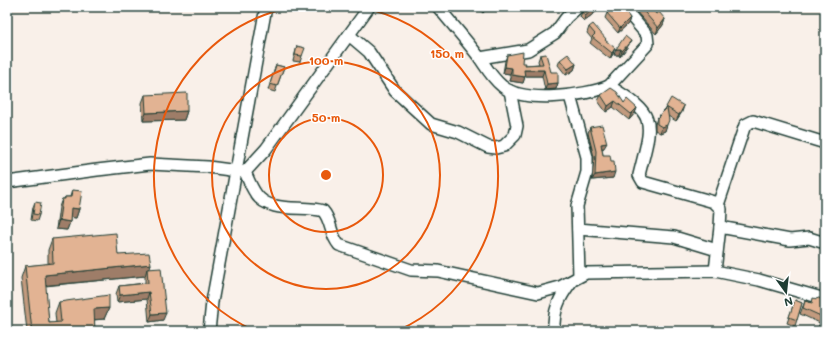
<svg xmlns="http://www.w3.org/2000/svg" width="832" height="338" font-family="Mali,sans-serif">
  <rect width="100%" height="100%" fill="#f9f0e9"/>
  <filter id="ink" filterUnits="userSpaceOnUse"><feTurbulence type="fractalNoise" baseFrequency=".025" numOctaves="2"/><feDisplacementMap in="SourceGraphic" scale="8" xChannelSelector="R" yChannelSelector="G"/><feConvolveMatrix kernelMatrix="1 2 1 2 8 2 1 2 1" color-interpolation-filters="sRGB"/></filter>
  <g filter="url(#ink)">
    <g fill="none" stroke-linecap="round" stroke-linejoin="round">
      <defs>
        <g id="minor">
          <path d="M438,7C452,24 466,40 479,57C486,67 492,78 502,86C523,104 585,96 609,86C659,116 652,122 639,175L643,182L714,202L721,209L720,227L715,271"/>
          <path d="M349,35L369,52L395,91L431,124L458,132L488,147L496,148L504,146L515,135L517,126L510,91"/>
          <path d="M480,58L528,50L555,33L566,18L578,7"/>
          <path d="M609,86L648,44L647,35L623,7"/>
          <path d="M570,96L587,157V172L577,206L579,276"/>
          <path d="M245,172L266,149L369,7"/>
          <path d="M7,182L97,170L150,164L208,167L245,172C248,179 251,187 256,194C269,214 304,205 323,211C332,221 329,233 339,245L411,270L438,271L538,293L560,287L586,273L715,271L759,280L825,299"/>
          <path d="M718,205L745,125L753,121L825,143"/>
          <path d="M720,227L790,240L809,238L825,243"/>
          <path d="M578,229L674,237L717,250"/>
          <path d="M209,331L212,302L266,7"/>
          <path d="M554,331C553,311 559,298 571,282"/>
        </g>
      </defs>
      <use href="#minor" stroke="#1f3d34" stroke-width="14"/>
      <use href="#minor" stroke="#fff" stroke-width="11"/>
    </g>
    <g fill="#c29a7e" stroke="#1f3d34">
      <path d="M476,7H489L483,13Z"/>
      <path d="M585,7H598L597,11L584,21L580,17L582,12Z"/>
      <path d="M609,7H621L630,18L628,24L618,33L605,18L607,13L611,9Z"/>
      <path d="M635,7H650L656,14L665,19L663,25L656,34L634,9Z"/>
      <path d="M589,27L605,40L613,54L610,59L590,43L592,39L587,33Z"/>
      <path d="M631,41L628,46L620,57L619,55H614Z"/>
      <path d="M297,46L302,56L300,62L293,61Z"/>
      <path d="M507,55L525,65L539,64L538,61L540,55L558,83L556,89L545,90L542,76H525L523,83L510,81V74L503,73L505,61Z"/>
      <path d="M560,60L576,64L574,70L566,75L558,65Z"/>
      <path d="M276,65L284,67L275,92L268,90Z"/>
      <path d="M145,95L187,111L184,120L143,121L142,103Z"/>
      <path d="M601,95L637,108L635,113L629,120L613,107L606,112L598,101Z"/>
      <path d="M666,107L682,112L676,121L668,116L665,131L660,133L655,130V124L657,118L664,110Z"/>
      <path d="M590,127L604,148L602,149L603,155L613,178L592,180L594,157L588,133Z"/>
      <path d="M72,190L79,209L76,218L70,217V222L67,230L56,229L59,207L62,199H64L65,197H70Z"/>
      <path d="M35,202L39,215L37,221L31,220L33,207Z"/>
      <path d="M52,239L118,255L151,264L149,269L163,320L149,322L147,299L117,302L116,294L119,286L145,283V276L45,286L49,323H56L55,313L59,302L109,308L104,319L94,320L95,331H27L21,278L25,266L48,264V250Z"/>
      <path d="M817,299H825V331H817L820,323L800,314L805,301L812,303Z"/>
      <path d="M795,300L802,303L795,326L787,323Z"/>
    </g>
    <g fill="#9e7d67" stroke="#1f3d34">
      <path d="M485,7H489L483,13L485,8Z"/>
      <path d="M597,7H598L597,11L584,21L585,16Z"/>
      <path d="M630,18L628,24L618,33L620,28Z"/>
      <path d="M665,19L663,25L656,34L658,28Z"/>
      <path d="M631,41L628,46L620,57L622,51Z"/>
      <path d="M615,48L613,54L610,59L612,53Z"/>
      <path d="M616,49H621L619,55H614Z"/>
      <path d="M576,64L574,70L566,75L568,69Z"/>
      <path d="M505,67L512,68L510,74L503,73Z"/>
      <path d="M524,70H544L542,76H522Z"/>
      <path d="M512,75L525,77L523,83L510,81Z"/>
      <path d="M558,83L556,89L545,90L547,84Z"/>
      <path d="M615,101L613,107L606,112L608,106Z"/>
      <path d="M684,106L682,112L676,121L679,115Z"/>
      <path d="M637,108L635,113L629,120L631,114Z"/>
      <path d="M187,111L184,120L143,121L146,113Z"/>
      <path d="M667,125L665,131L660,133L662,127Z"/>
      <path d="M607,143L604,148L599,149L601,144Z"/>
      <path d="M615,172L613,178L592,180L595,175Z"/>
      <path d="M71,208L79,209L76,218L68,217Z"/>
      <path d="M59,220L70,222L67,230L56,229Z"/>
      <path d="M151,264L148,273L147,269L145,276L40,286L45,275Z"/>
      <path d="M149,292L147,299L117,302L120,295Z"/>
      <path d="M109,308L104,319L90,320L94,309Z"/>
      <path d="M166,313L163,320L149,322L152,314Z"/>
    </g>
    <g fill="#e2b393" stroke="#1f3d34">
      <path d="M585,7H597L585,16L582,12Z"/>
      <path d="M615,7H621L630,18L620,28L607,13Z"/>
      <path d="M640,7H650L656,14L659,12L665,19L658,28Z"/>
      <path d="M593,24L606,39L605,40L615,48L612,53L592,37L595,34L589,27Z"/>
      <path d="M625,36L631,41L622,51L621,49H616Z"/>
      <path d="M297,46L305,48L302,56L295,55Z"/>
      <path d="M523,52L522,63H526L525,65L543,64L540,55L546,54L551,72H558V83L547,84L544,70H524L525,77L512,75V68L505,67L507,55Z"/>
      <path d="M568,54L576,64L568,69L560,60Z"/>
      <path d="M276,65L284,67L277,86L270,84Z"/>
      <path d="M611,88L617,92L624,103L627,99L637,108L631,114L615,101L608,106L601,95Z"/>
      <path d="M187,93V111L146,113L145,95Z"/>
      <path d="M671,98L684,106L679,115L666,107Z"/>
      <path d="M667,108L669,120L667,125L662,127L657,124V118Z"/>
      <path d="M602,125L607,143L601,144L603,155H610L611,161H614L615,172L595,175L596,151L590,127Z"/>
      <path d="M72,190L82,191L79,209L71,208L70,222L59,220L62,199H65V197H71Z"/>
      <path d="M35,202L41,203L39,215L33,214Z"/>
      <path d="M116,233L118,255L149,253L151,264L45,275L49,323L61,322L59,302L109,295V308L94,309L95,331H32L25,266L53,263L52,239Z"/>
      <path d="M161,268L166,313L152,314L149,292L120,295L119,286L148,283L147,269Z"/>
      <path d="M813,298L817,299L818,298L825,299V331L818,328L823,317L803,308L805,301L812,303Z"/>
      <path d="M795,300L802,303L797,320L789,317Z"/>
    </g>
  </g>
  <g fill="none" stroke="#e8590c" stroke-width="2">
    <circle cx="326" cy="175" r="57"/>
    <circle cx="326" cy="175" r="114"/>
    <path d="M255 331A171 171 0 0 1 293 7M359 7A171 171 0 0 1 397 331"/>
  </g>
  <circle cx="326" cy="175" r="6" fill="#e8590c" stroke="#fff" stroke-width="2"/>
  <g font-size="12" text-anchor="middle" font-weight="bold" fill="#e8590c" stroke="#fff" stroke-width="3" stroke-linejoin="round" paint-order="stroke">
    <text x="447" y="58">150 m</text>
    <text x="326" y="65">100 m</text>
    <text x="326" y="122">50 m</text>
  </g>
  <rect width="832" height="338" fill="none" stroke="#fff" stroke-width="24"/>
  <rect x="12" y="12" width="808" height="314" fill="none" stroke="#1f3d34" stroke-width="1.5" filter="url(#ink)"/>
  <g transform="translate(786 292) rotate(165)" stroke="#ffffff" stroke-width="3" paint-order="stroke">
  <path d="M0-3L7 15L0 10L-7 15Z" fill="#1f3d34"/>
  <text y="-6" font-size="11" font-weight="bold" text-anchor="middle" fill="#1f3d34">N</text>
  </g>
</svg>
